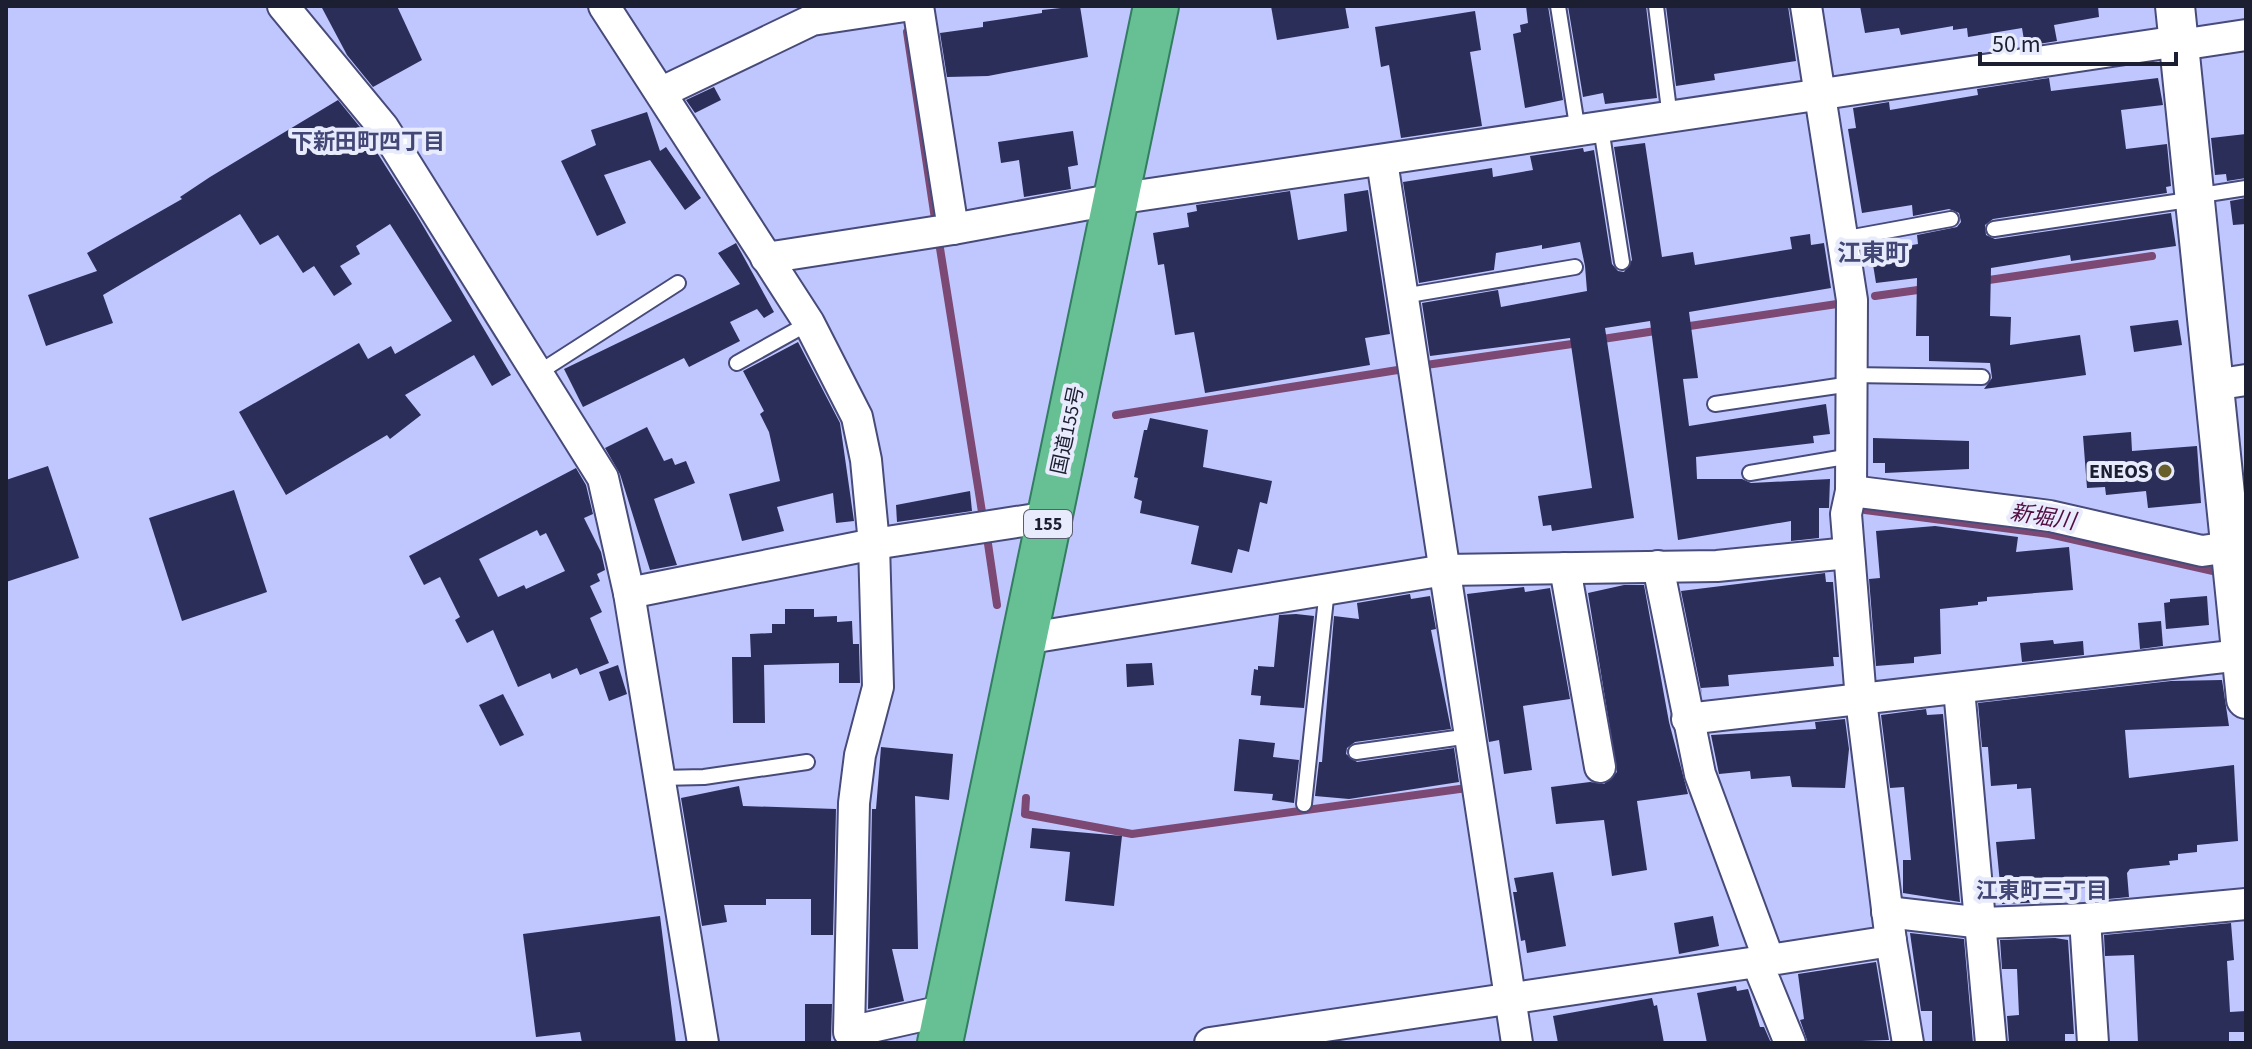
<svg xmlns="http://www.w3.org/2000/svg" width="2252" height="1049" font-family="'Source Sans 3','Noto Sans JP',sans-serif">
  <rect width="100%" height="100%" fill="#c0c7fe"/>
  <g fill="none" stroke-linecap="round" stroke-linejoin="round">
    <g stroke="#7b4973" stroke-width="8">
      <path d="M907,32L935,219"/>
      <path d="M939,242L982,512"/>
      <path d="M1982,281L2152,256"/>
      <path d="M1875,296L1925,289"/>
      <path d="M1683,327L1837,304"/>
      <path d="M1596,340L1662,330"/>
      <path d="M1426,365L1579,343"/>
      <path d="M1116,415L1404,369"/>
      <path d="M1865,510L2049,534L2213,571"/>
      <path d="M987,537L997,605"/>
      <path d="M1026,798L1025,814L1132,834L1467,788"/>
    </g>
  </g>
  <g fill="#2b2e59" fill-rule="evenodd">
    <path d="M321,6H397L422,60L373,87L347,55Z"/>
    <path d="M1080,6L1088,57L988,76L947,77L940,33L983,27V22L1042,13V10Z"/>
    <path d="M1271,6H1345L1349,28L1277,40Z"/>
    <path d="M1526,6H1548L1563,100L1525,108L1513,34L1521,32L1520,25L1528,23Z"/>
    <path d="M1568,6H1646L1657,98L1605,104L1603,93L1583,97Z"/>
    <path d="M1666,6H1788L1796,61L1714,74L1715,80L1676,86Z"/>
    <path d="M1860,6H2098L2099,17L2054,25L2057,41L2025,46L2022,28L1968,37L1967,28L1953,30V26L1901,35L1899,28L1865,33Z"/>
    <path d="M1475,11L1481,50L1470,52L1482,126L1401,138L1389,65L1381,67L1375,27Z"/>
    <path d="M2049,78L2051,91L2158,78L2163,105L2121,110L2126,149L2167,144L2171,186L2166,187L2167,193L1993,219L1985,225L1986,235L1995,239L2171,213L2176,246L2071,261L2070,255L1991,268L1990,316L2011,317L2010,345L2080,335L2086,375L1984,389L1992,378L1990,363L1929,361V336H1916L1917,278L1876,283L1871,252L1918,244L1917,235L1957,227L1961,222L1959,213L1949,209L1913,216L1912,205L1862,213L1848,129L1856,128L1853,108L1889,102L1890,110L1978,95L1977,89Z"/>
    <path d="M714,87L721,100L695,113L686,100Z"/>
    <path d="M338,100L364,132L416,214L511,375L492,386L474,355L405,395L421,415L390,439L387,435L286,495L239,412L359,343L368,359L391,346L395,354L452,321L390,224L356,246L360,254L340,266L352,284L334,296L314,266L303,273L278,235L260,245L240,214L103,295L113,323L46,346L28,295L97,271L87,253L182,199L180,197L210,177Z"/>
    <path d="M647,112L660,151L666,147L701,198L685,210L650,160L604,175L626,223L597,236L561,161L596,145L591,130Z"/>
    <path d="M1073,131L1078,165L1068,167L1071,189L1024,197L1019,160L1001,163L998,142Z"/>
    <path d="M2246,134V178L2227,181L2226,174L2215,175L2211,138Z"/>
    <path d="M1645,143L1662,257L1693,252L1695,265L1792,249L1790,237L1810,234L1811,245L1824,243L1831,288L1689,312L1698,378L1683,379L1689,426L1826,404L1830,434L1813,436L1814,443L1696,457L1697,479H1742L1751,483L1830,479L1829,508H1819V538L1791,541V521L1678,540L1650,321L1605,328L1634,518L1552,531L1551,525L1543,526L1538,496L1592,488L1570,338L1430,356L1422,303L1498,290L1501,307L1587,291L1585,266L1580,242L1542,249V245L1496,253L1494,270L1419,283L1403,182L1492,168L1493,177L1533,170L1530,156L1583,148L1584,152L1594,150L1612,264L1618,271L1624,272L1632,260L1614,147Z"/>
    <path d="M1368,190L1390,334L1365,338L1370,365L1205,393L1194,332L1175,335L1164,264L1158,265L1153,233L1189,227L1187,213L1197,211L1196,205L1290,191L1298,240L1347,231L1344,194Z"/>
    <path d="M2246,198V224L2233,225L2230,201Z"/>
    <path d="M736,243L774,312L764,318L757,309L730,322L740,341L689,367L684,358L583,407L564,369L740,284L718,253Z"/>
    <path d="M2178,320L2182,345L2134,352L2130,326Z"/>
    <path d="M798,342L840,423L854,521L836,523L833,493L777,507L784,531L742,541L729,494L780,481L769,432L760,414L764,411L743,371Z"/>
    <path d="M1150,418L1208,430L1203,467L1272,481L1267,504L1260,502L1249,552L1238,549L1232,573L1191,564L1199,526L1140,513L1142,501L1134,498L1138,478L1134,477L1144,430H1147Z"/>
    <path d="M647,427L664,461L672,458L675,465L686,461L695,483L654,499L677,565L650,570L620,474L605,448Z"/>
    <path d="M2131,432L2132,451L2197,446L2201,503L2148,508L2146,491L2106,495L2105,487L2087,488L2083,436Z"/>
    <path d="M1873,438L1969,441V469L1885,473V463H1873Z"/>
    <path d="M48,466L79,558L6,582V480Z"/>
    <path d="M576,468L586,485L593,514L584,518L601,552L605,570L597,574L600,581L590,586L602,612L590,618L609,663L580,675L577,668L552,679L550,673L518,687L493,630L467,643L455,620L460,617L440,577L424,585L409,556ZM537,530L540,536L546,533L565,571L526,589L524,585L498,597L479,559Z"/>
    <path d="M234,490L267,592L182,621L149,518Z"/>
    <path d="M970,491L972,511L897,522L896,505Z"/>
    <path d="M1935,526L2018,537L2016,552L2069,547L2073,590L1987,597V601L1978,602V605L1940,609L1941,654L1914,657V663L1876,666L1869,579L1880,578L1876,531Z"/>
    <path d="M1825,573L1826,582H1833L1839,657H1833L1834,666L1728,675L1729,686L1701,688L1702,695L1681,591Z"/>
    <path d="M1624,585H1644L1669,722L1688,794L1637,801L1647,870L1612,876L1604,820L1556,824L1551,787L1590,782L1604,784L1617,772L1588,593Z"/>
    <path d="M1524,587L1525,592L1550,588L1570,699L1523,706L1532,770L1504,774L1499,740L1489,742L1467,594Z"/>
    <path d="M1410,594L1411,599L1430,596L1436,629L1431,630L1451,729L1355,742L1347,748L1346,754L1357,762L1454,748L1459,782L1349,799L1315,796L1319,762H1322L1334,616L1359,619L1357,603Z"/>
    <path d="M2207,596L2209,625L2166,629L2164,603L2170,602V599Z"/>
    <path d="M785,609H814V617L837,616V622L852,621L853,644H859L860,683H839V663L764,665L765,723H733L732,657H751L750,634L772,633V624H785Z"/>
    <path d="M1296,614L1314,616L1304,708L1260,705L1261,696L1251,695L1254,669L1258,670V666L1274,667L1279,615Z"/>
    <path d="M2161,621L2163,646L2140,649L2138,623Z"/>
    <path d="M2053,640L2054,644L2083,641L2084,655L2022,662L2020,643Z"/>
    <path d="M1152,663L1154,685L1127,687L1126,664Z"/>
    <path d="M618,665L627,694L609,701L599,672Z"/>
    <path d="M2222,680L2229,726L2125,730L2129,778L2234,765L2238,841L2197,845V852L2178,854V860L2169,861L2170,865L2130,869L2127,873L2129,897L2098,900L2097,887L2047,891L2048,902L2002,904L1996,842L2035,839L2031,788L2017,789V784L1991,786L1988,747H1982L1978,703L2171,681Z"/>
    <path d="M503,694L524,735L500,746L479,705Z"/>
    <path d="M1926,709L1927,715L1943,714L1960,902L1903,893V860H1911L1904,787L1890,788L1881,715Z"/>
    <path d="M1845,719L1849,749L1845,788L1792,787L1790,776L1751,779L1750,771L1719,774L1711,735L1816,729L1815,722Z"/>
    <path d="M1239,739L1275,743L1273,757L1299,760L1294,803L1272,800L1273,794L1234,791Z"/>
    <path d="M881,747L953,754L949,800L915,796L918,949H892L904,1001L868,1009L872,809H876Z"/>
    <path d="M739,786L743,806L836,809L833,935H811V899H766V905H724L727,922L702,926L681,798Z"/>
    <path d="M1032,828L1122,836L1114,906L1065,901L1070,852L1030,848Z"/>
    <path d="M1553,872L1566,946L1527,953L1525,940L1521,941L1513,892H1517L1514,878Z"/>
    <path d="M660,916L676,1043H582L580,1032L536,1037L523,934Z"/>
    <path d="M1713,916L1719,946L1679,954L1674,923Z"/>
    <path d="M2231,923L2234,960L2227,961L2230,1012L2246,1011V1032H2229V1043H2138L2134,955L2105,956L2104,935Z"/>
    <path d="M1910,933L1964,939L1973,1043H1932V1011H1921Z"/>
    <path d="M2055,938L2068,940L2074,1034H2065V1043H2009L2007,1016L2019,1015L2017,969H2002L2000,940Z"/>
    <path d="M1876,962L1889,1040L1808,1043L1800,1020L1804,1019L1798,974Z"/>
    <path d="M1736,986L1737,991L1748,989L1760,1027H1764L1771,1043H1707L1697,993Z"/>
    <path d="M1652,998L1654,1006L1657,1005L1664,1043H1558L1553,1016Z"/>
    <path d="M805,1004H832L831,1043H805Z"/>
  </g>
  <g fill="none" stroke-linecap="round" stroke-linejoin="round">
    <defs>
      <g id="service">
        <path d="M1558,6L1578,132"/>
        <path d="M1656,6L1670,118"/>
        <path d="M1601,128L1622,262"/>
        <path d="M2195,196L2246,188"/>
        <path d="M1994,229L2195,199"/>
        <path d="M1842,239L1951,219"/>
        <path d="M1403,296L1575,267"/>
        <path d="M737,363L809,323"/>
        <path d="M538,373L678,283"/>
        <path d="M1851,375L1982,377"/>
        <path d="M1715,404L1851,384"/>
        <path d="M1750,473L1851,456"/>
        <path d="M1356,752L1470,736"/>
        <path d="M660,778L704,777L807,762"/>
        <path d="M1304,804L1327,589"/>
      </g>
      <g id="minor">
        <path d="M283,6L383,127L603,478L629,593L703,1043"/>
        <path d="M604,6L809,323L857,417L866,460L874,544L878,687L860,755L854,803L849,1032L947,1010"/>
        <path d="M2180,45L2246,35"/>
        <path d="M662,92L812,20L905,6"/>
        <path d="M1382,161L1517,1043"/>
        <path d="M953,229L1116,199L2179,41"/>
        <path d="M766,258L953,229L918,6"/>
        <path d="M2214,385L2246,380"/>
        <path d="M1851,491L2050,516L2202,551L2230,547"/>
        <path d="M1658,566L1700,774L1769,960"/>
        <path d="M1565,568L1600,767"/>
        <path d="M629,593L874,544L1049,517"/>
        <path d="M1024,639L1445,570L1717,566L1849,553"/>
        <path d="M1959,689L1991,1043"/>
        <path d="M1687,719L2241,655"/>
        <path d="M1887,912L1983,923L2085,919L2246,904"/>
        <path d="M2085,919L2093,1043"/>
        <path d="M1891,941L1908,1043"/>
        <path d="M1210,1043L1757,962"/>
        <path d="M1790,1043L1757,962L1891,941L1861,700L1846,514L1851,491L1852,300L1806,6"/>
      </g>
      <path id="tertiary" d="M2175,6L2246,699"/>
      <path id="trunk" d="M940,1043L1156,6"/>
    </defs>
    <use href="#service" stroke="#474b7a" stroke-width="18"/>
    <use href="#minor" stroke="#474b7a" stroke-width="34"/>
    <use href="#tertiary" stroke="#474b7a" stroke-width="42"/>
    <use href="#trunk" stroke="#337d61" stroke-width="48"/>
    <use href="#service" stroke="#fff" stroke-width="14"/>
    <use href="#minor" stroke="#fff" stroke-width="30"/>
    <use href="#tertiary" stroke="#fff" stroke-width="38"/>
    <use href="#trunk" stroke="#66c094" stroke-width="44"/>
  </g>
  <circle fill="#675e2a" stroke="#e8ebfc" stroke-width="3" cx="2165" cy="471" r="8"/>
  <g text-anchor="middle" stroke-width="8" stroke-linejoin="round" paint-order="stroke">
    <rect fill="#e8ebfc" stroke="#595c6f" stroke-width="2" x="1024" y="510" width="48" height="28" rx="6"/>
    <g font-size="18" font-weight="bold" fill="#1c1e32">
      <text x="1048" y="530">155</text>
    </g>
    <g font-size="20" fill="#1c1e32" stroke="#e8ebfc">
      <text transform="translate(1067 430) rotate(-78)" y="7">国道155号</text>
    </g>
    <g font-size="20" font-weight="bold" fill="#1c1e32" stroke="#e8ebfc" text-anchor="end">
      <text x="2149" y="478">ENEOS</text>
    </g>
    <g font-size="22" font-weight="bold" fill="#434775" stroke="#e8ebfc">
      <text x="368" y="149">下新田町四丁目</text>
      <text x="2042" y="898">江東町三丁目</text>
    </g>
    <g font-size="22" font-style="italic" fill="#520e43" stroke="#e8ebfc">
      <text transform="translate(2043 516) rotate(9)" y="8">新堀川</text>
    </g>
    <g font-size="24" font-weight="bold" fill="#434775" stroke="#e8ebfc">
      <text x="1873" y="261">江東町</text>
    </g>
  </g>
  <rect width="2252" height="1049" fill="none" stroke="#1c1e32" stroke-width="16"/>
  <path d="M1980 52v12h196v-12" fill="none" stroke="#1c1e32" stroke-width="4"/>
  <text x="1992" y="52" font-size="24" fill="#1c1e32" stroke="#e8ebfc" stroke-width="6" paint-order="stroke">50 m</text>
</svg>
